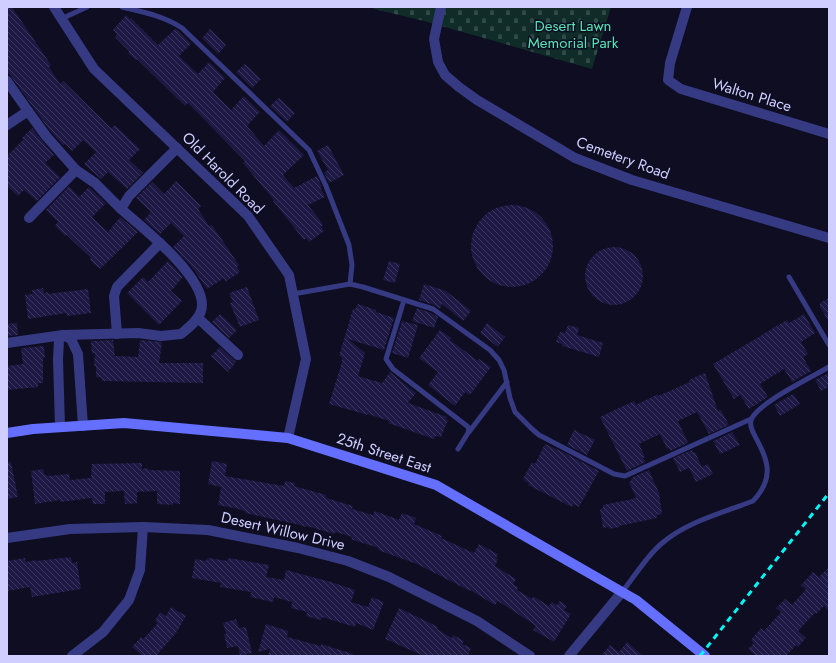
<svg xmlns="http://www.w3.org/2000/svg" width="836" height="663" font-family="Jost,sans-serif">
  <defs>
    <pattern id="cemetery-stones" width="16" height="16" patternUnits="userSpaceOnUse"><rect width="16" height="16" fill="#0f2c29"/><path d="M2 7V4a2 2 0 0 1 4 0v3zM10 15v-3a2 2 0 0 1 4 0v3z" fill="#314949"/></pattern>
    <pattern id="building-back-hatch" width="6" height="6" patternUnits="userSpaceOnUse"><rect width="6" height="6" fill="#1d1844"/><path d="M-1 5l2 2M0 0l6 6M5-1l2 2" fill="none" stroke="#3d3860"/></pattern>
  </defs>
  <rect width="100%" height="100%" fill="#0e0d22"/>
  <path fill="url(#cemetery-stones)" d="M372,7H611L592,69L424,21L374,9Z"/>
  <g fill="url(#building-back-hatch)">
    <path d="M7,7H12L51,65L49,67L60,84L63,81L111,128L115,125L140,149L129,160L143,173L127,189L108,172L101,179L84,164L96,152L83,140L72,151L65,144L63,145L51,132L7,71Z"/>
    <path d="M126,15L130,19L131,18L158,45L175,29L178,30L191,44L179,56L198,74L209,62L225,78L213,92L231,110L244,96L260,112L247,126L264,146L279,130L304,155L283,175L294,188L317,176L322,187H320L325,197L308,205L320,220L323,225L321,227L324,231L309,242L306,238L304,240L273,201L274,200L243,163L245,161L188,103L185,106L137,59L136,60L128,53L129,51L115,37L117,34L113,30Z"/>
    <path d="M210,29L226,45L218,54L202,38Z"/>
    <path d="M245,64L261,79L252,88L236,72Z"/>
    <path d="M279,98L295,113L287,122L270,106Z"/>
    <path d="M32,128L54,155L45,163L60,177L37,201L24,190L18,196L7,186V156L23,140L22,138Z"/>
    <path d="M328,145L344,175L329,183L324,172L328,170L317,151Z"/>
    <path d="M176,181L201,206L198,209L209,226L212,225L239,265L237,267L240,272L225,282L224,278L207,289L192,267L173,247L184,236L171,223L160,234L144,220L151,212L136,198L152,182L164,194Z"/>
    <path d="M69,186L79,197L89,187L106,203L92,217L108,232L120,217L138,232L100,269L90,260L91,258L74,242L67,235L65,236L55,226L58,222L46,210Z"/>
    <circle cx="512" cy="246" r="41"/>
    <circle cx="614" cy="276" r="29"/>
    <path d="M168,261L183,277L171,291L182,301L159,325L127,293L143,277L148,282Z"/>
    <path d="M389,261L400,264L395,283L383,280Z"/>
    <path d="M424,284L446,291L471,311L463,321L442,304L440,309L434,305L419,300Z"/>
    <path d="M247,287L259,320L240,327L230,303L233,302L229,293Z"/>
    <path d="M43,288L44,293L48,292V294L88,289L91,313L67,316L66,313L28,319L25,295L33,294L32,290Z"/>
    <path d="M829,298V322L820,307V303Z"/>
    <path d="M358,304L376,310V312L394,318L384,350L348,339L365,353L358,376L382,383L390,372L401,381L400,383L401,381L416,393L408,403L447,417L445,419L448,420L441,437L436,436L434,439L388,423L389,421L368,414V415L329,404L342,362V357L339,356L353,309H355Z"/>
    <path d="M417,308L431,313L438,317L434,328L412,321Z"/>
    <path d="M220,314L237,330L229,338L212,322Z"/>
    <path d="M804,314L815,333L801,342L808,354L803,357L811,371L792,382L784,369L760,384L768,397L749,409L740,395L734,399L713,364L787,320L789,323Z"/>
    <path d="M402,321L418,325L408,358L392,353Z"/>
    <path d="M17,323L18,335L7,336V324Z"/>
    <path d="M487,323L505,337L498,347L480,333Z"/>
    <path d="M568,325L579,328L577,335L603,343L599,357L562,346V344L556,342L560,332L565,333Z"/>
    <path d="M440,330L451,338L450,340L478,361L479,359L491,367L470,395L465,392L455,406L428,385L438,372L419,358Z"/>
    <path d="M113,340L115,356L138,357L140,340L162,342L159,363H203V383L102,381V378L96,377V366H94L95,353L92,354L91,341Z"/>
    <path d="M44,346L45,358H43V383H38V387L7,390V366L23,364L21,348Z"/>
    <path d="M220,347L236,362L228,372L211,356Z"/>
    <path d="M705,373L718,411L721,410L729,425L709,434L697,412L678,421L688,443L670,451L669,448L667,449L660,434L639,444L645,457L643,458L646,462L627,471L600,417L634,401L636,405L658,394V396L690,382L689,380Z"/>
    <path d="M829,373V387L821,391L815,380Z"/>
    <path d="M793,394L800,404L780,416L774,405Z"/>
    <path d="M574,430L595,440L587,455L567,445Z"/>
    <path d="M732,432L740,445L720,454L713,441Z"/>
    <path d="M545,444L563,452L599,471L579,507L573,504L572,507L528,485L529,483L524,481L525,479H523L532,462L535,464Z"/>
    <path d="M692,450L693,453L695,452L702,467L708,464L713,474L696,482L689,468L680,472L673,458Z"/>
    <path d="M212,461L227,464L225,476L284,486L285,481L295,483L294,486L326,495V498L353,506L352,509L373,515L375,511L399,520L402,513L416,518L414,524L442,536L441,538L474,553L479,544L498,554L496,558L498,559L495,566L516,579L513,584L518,587L517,590L532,599L533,596L549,606L552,602L557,605L560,601L567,606L564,610L571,614L554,642L533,630L536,626L498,601L495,605L470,590V591L417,564L378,550L379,548L356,541L351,539L352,537L335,532L334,534L307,526L306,527L296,524L245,513L246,512L239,509L218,505L221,487L208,484Z"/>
    <path d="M7,462H11L18,497L7,499Z"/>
    <path d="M142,463V469L148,468V470L180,471V504L173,503V505L157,504V491L137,492V503L125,504L124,491L105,492V504H93L92,498L60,502V500L35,504L31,471L43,469L45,475H47V476L69,474L70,480L91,478L92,464Z"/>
    <path d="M649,470L659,493L662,514L657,515V518L619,526L620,527L609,529V527L603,528L600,509L603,508V505L633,499V498H636L629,482L632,480L631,478Z"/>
    <path d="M71,557L72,563L77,562L81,589L32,597L30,587L7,591V561L25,558L26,562L36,560V561Z"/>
    <path d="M209,558L227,561L229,558L269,565L266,577L284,580L286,570L331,582L355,590L351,602L368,607L372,597L384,602L373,630L356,623L355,627L322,617L321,620L306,616L307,612L291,608L292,602L274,597L273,602L250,597L251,592L220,587L221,583L192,578L195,559L206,561L207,559Z"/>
    <path d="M829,567V611L824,606L816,614L815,613L798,631L806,638L798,647L796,645L786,656H756L748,649L754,643L751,640L761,628L764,631L781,612L776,608L785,599L792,605L806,589L801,585L813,572L819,577Z"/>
    <path d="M171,607L186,616L176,633L156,656H143L132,647L141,637L143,639L158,623L155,621L160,612L166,616Z"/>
    <path d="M399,608L438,627L437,629L452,638L453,635L464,641L462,644L471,648L468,656H424L385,639Z"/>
    <path d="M236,619L239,628L246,627L252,653L240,656L238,646L227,648L224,634H226L223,623Z"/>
    <path d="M266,624L288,631L287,637L321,646V644L353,654V656H268L270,649L258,652Z"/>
    <path d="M627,642L643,656H601L610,645L619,652Z"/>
  </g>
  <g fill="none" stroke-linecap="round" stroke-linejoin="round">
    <g stroke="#363a83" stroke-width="5">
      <path d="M122,7C143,12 164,16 182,28L309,150L326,186L349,245L352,265L350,284"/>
      <path d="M61,19L87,7"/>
      <path d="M789,277L829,345"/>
      <path d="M293,294L350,284L363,287L433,309L490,350L499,360L504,370L510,398L515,412L532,429L539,435L614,474L625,476L751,419"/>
      <path d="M404,300L386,359L393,369L467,426L469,428L468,433L458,449"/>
      <path d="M469,432L507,382"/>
      <path d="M622,592C635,576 646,557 661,544C686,522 722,513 753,501C790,463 742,434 752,418C762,401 810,378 829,367"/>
    </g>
    <g stroke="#363a83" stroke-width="10">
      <path d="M54,7L94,69L248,216L289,275L306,359L288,438"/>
      <path d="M441,7L434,39L438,62L445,75L459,87L477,100L575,158L632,180L829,238"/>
      <path d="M687,7L670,63L668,80L681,89L829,134"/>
      <path d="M7,81L28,111"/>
      <path d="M7,125L28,111L46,136L76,170L95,183L121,209"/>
      <path d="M29,218L76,170"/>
      <path d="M198,318L238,355"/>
      <path d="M117,334L114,296L117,287L160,243"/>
      <path d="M7,343L63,335L138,333L161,336L181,334C188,328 198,321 201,311C211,281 142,227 121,209L129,196L177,148"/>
      <path d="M60,427L58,359L59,340L63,335L71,339L78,354L83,426"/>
      <path d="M7,538L70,529L143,527L208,530L298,548L348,561L389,577L477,621L530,656"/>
      <path d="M72,656L103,632L129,600L140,570L143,527"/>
      <path d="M569,656L622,592"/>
    </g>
    <path stroke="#656fff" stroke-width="10" d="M7,433L33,429L124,423L288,438L436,485L636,600L705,656"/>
    <path stroke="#00f7f9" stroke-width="3" stroke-dasharray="6 5" stroke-linecap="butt" d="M700,656L829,493"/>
  </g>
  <g text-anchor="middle" stroke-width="3" stroke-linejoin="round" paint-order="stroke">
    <g font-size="15" fill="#55e3b3" stroke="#0e0d22">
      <text x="573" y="31">Desert Lawn<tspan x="573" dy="17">Memorial Park</tspan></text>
    </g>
    <g font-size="15" fill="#cfceff" stroke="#0e0d22">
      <text transform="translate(752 95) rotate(17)" y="5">Walton Place</text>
      <text transform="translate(623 158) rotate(20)" y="5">Cemetery Road</text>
      <text transform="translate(223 173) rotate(45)" y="5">Old Harold Road</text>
      <text transform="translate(384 453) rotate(18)" y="5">25th Street East</text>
      <text transform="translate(283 531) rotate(13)" y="5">Desert Willow Drive</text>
    </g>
  </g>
  <rect width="836" height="663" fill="none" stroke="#cfceff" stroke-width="16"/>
</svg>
